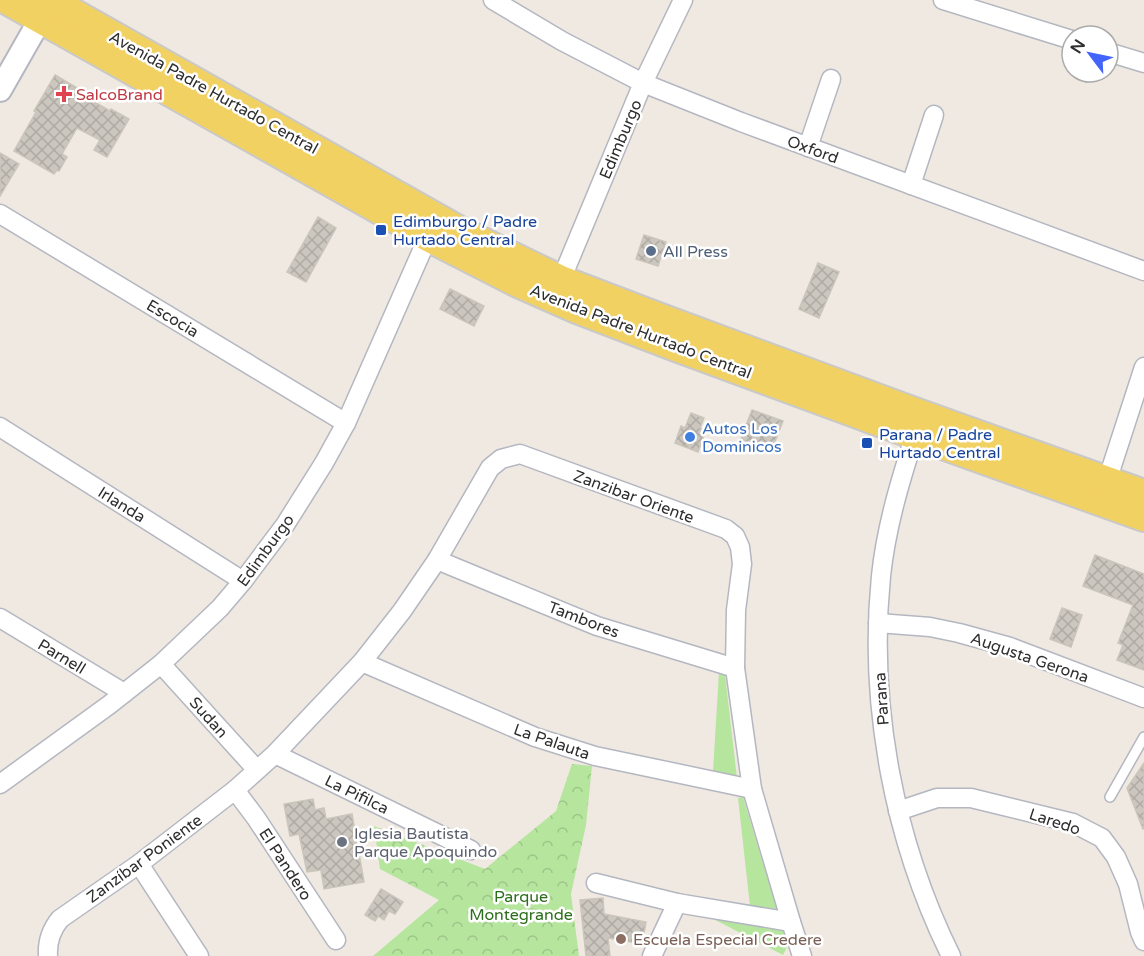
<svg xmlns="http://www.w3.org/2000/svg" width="1144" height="956" font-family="'Varela Round',sans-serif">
  <defs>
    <pattern id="park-crowns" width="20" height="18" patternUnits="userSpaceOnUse" patternTransform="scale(1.5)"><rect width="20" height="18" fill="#b6e59e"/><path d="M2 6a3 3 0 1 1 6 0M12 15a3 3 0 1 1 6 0" fill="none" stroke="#9dc588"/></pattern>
    <pattern id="building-cross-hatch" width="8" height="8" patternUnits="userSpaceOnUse" patternTransform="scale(1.5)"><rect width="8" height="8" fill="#cbc7bf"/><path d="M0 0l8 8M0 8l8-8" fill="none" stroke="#afaba4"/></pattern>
  </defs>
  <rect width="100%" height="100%" fill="#efe9e1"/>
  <g fill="#b6e59e">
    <path d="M719,672L725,675L737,778L713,772Z"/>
    <path d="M743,797L777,909L750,906L738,798Z"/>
    <path d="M700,912L789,929L790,941L783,955Z"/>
  </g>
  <path fill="url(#park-crowns)" d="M572,764L592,766L586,825L571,894L579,956H373L439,900L380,869L374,826L485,869L556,811Z"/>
  <g fill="url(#building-cross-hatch)" stroke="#cbc5ba" stroke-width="1.5">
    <path d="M55,75L84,92L82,95L110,111L111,109L129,119L107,157L94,150L100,140L77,128L62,154L67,157L59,171L57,170L54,174L14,151L36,112L34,111Z"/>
    <path d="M0,153L19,164L0,196Z"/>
    <path d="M318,217L336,228L306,282L287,272Z"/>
    <path d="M644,235L666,242L658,266L636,259Z"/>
    <path d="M818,263L839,272L819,318L799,309Z"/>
    <path d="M450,289L484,306L474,326L440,309Z"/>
    <path d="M752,410L783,421L771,452L740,441Z"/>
    <path d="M691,413L704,418L700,428L706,430L698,452L675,443L681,426L685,428Z"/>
    <path d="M1095,555L1144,574V670L1117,660L1123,645L1118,643L1133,605L1083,586Z"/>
    <path d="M1062,608L1082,615L1071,647L1050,639Z"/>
    <path d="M1144,763V828L1143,829L1127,788Z"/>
    <path d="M313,799L315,810L324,808L326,819L352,814L364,882L324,889L321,870L307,872L299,834L290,836L284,804Z"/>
    <path d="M381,889L403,902L395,914L389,911L384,920L378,916L375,921L365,915Z"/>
    <path d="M603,898L604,914L646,922L642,944L608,938L610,956H586L580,900Z"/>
  </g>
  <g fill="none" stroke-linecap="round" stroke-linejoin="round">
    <defs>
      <path id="service" d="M1110,797L1144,737"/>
      <g id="minor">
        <path d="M493,0L562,41L643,83L741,122L1144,271"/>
        <path d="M943,0L1072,40"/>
        <path d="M1108,52L1144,63"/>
        <path d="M808,147L831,79"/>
        <path d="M911,185L934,115"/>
        <path d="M0,214L346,423"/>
        <path d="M561,280L643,83L683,0"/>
        <path d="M0,427L243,581"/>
        <path d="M915,435C900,481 886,528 881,576C868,705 894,841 951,956"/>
        <path d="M1107,481L1144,367"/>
        <path d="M437,560L597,626L735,668"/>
        <path d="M0,618L124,693"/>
        <path d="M878,623L930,627L959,633L1010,647L1144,698"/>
        <path d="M362,662L535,737L595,756L752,789"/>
        <path d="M161,664L257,770"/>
        <path d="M275,754L471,850"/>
        <path d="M0,784L109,705L161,664L220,608L243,581L285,525L324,463L346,423L428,237"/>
        <path d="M235,790L256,818L336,940"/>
        <path d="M898,811L937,798H971L1073,823L1102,838L1116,857L1128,884L1140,932L1144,941"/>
        <path d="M139,864L199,956"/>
        <path d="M596,883L677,903L791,922"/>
        <path d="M48,956C47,941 51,930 60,919L139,864L235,790L275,754L362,662L402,611L437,560L490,468L501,459L520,454L726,529L735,536L740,547L742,564L736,610L735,668L752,789L791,922L802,956"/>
        <path d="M652,956L677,903"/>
      </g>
      <path id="tertiary" d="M0,90L49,4"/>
      <g id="primary">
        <path d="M7,0L428,237L516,282L577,309L676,347L915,435L1144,517"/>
        <path d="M50,0L460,231L561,280L658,317L920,414L1144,494"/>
      </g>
    </defs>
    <use href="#service" stroke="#b4b7c1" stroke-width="12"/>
    <use href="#minor" stroke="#b4b7c1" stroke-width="21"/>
    <use href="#tertiary" stroke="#b4b7c1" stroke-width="26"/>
    <use href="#primary" stroke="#c9c9c9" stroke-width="32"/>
    <use href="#service" stroke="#fff" stroke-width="9"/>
    <use href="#minor" stroke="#fff" stroke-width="18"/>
    <use href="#tertiary" stroke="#fff" stroke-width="22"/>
    <use href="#primary" stroke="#f2d163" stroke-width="28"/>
  </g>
  <path fill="#e0444e" stroke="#fff" stroke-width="2" d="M61 85h6v6h6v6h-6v6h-6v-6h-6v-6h6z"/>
  <g fill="#1a4fb4" stroke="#fff" stroke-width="2">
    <rect x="375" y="224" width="12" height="12" rx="3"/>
    <rect x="861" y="437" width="12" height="12" rx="3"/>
  </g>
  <circle fill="#5c6f8a" stroke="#fff" stroke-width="2" cx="651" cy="251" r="6"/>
  <circle fill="#3f7fe0" stroke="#fff" stroke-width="2" cx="690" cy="437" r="6"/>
  <circle fill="#6b7280" stroke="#fff" stroke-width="2" cx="342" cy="842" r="6"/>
  <circle fill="#8d6e63" stroke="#fff" stroke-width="2" cx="621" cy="939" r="6"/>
  <g text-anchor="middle" stroke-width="5" stroke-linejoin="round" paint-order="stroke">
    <g font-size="16" fill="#2e2e2e" stroke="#fff">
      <text transform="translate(214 92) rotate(29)" y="6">Avenida Padre Hurtado Central</text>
      <text transform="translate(620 139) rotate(-67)" y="6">Edimburgo</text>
      <text transform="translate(813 149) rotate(20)" y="6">Oxford</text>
      <text transform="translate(173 318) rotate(31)" y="6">Escocia</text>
      <text transform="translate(641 331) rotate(21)" y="6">Avenida Padre Hurtado Central</text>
      <text transform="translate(634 496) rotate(20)" y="6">Zanzibar Oriente</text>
      <text transform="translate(122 504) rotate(32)" y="6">Irlanda</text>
      <text transform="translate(265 550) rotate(-54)" y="6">Edimburgo</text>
      <text transform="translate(584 619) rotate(21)" y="6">Tambores</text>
      <text transform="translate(62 656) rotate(31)" y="6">Parnell</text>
      <text transform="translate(1030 657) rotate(19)" y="6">Augusta Gerona</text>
      <text transform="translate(881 699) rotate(-94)" y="6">Parana</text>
      <text transform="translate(209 717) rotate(48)" y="6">Sudan</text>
      <text transform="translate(552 741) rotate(19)" y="6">La Palauta</text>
      <text transform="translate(357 794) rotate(26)" y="6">La Pifilca</text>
      <text transform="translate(1055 821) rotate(18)" y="6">Laredo</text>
      <text transform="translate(144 858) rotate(-36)" y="6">Zanzíbar Poniente</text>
      <text transform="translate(286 864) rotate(57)" y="6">El Pandero</text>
    </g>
    <g font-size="16" fill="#be3a42" stroke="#fff" text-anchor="start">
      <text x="76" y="100">SalcoBrand</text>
    </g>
    <g font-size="16" fill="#164399" stroke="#fff" text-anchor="start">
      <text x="393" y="227">Edimburgo / Padre<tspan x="393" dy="18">Hurtado Central</tspan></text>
      <text x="879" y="440">Parana / Padre<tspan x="879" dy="18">Hurtado Central</tspan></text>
    </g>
    <g font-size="16" fill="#4e5e75" stroke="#fff" text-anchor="start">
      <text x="663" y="257">All Press</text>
    </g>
    <g font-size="16" fill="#366cbe" stroke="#fff" text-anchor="start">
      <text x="702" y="434">Autos Los<tspan x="702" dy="18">Dominicos</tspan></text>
    </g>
    <g font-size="16" fill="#5b616d" stroke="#fff" text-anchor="start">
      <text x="354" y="839">Iglesia Bautista<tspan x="354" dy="18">Parque Apoquindo</tspan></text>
    </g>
    <g font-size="16" fill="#2c6e1b" stroke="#fff">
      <text x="521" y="902">Parque<tspan x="521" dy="18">Montegrande</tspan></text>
    </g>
    <g font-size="16" fill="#785e54" stroke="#fff" text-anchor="start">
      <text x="633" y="945">Escuela Especial Credere</text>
    </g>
  </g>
  <g transform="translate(1090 54) rotate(302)"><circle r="28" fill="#ffffff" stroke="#ababab" stroke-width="1.5"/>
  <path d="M0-4.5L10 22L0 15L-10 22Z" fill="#4264fb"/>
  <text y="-9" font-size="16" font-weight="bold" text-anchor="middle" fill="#2e2e2e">N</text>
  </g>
</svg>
